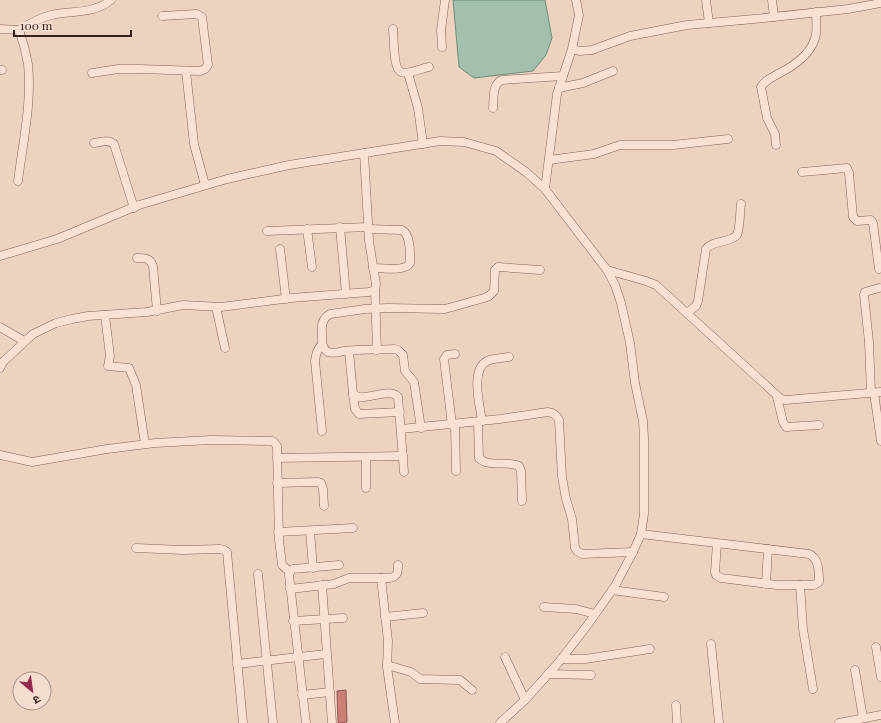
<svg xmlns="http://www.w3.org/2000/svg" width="881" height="723" font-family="'Playfair Display','Noto Sans Devanagari',serif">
  <rect width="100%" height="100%" fill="#edd2c0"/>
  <path fill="#a3bfae" stroke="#6b8d79" d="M453,0H545L552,38L546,55L533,71L474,78L459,67Z"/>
  <path fill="#cb7f77" stroke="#8e5953" d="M346,690L347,722L338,723L337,691Z"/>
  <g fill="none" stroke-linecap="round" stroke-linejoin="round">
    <defs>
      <g id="minor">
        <path d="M706,0L709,23"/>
        <path d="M772,0L774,17"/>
        <path d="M0,29L19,30C23,41 26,52 28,64C32,102 23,142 18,181"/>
        <path d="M393,29C394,37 393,69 401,72C406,75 423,68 429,67"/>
        <path d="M19,30C29,24 39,18 51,15C73,10 92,15 111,0"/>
        <path d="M442,47L441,30L445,0"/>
        <path d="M572,49L579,51L592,50L630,36L687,25L754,19L848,9L881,3"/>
        <path d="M0,70H2"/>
        <path d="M186,71L194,144L205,185"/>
        <path d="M92,73L118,69H140L200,71L205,69L208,65L202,17L197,14L162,16"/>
        <path d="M408,73L418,108L423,144"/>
        <path d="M559,88L583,83L613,71"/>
        <path d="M493,108C494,98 492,84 502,80L563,76"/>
        <path d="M94,143C101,142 108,139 114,144L134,208"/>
        <path d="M776,145L775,134L767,118L761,87C765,80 771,78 778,74C794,66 813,53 816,34C817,28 816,19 816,12"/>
        <path d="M549,160L594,154L620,145H673L728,139"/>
        <path d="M802,172L847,168L849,173L853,217L857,221L871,220L873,223L879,269"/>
        <path d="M545,189L557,94L572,49L579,15L576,0"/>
        <path d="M340,227L346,294"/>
        <path d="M307,229L312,267"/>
        <path d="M368,229L402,230C411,235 410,253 410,263C406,272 382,268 373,268"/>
        <path d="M267,231L368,227"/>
        <path d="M280,249L286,299"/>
        <path d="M0,256L57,239L139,205L227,179L289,165L440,141L464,142L496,151L526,172L545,189L607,270L615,285L621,303L630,343L635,383L643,421L644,438V514L641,534L633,552L615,586L589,623L559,662L525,700L500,723"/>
        <path d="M137,258C145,258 150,258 153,266L157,311"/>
        <path d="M607,270L646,281L656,285L781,399L786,400L881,392"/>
        <path d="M375,290L377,350"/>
        <path d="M216,307L225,348"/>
        <path d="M687,313L696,306L698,301L706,249C713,240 730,243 737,235C740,229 740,211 741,204"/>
        <path d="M105,315L110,356L108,366L129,368L136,385L145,444"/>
        <path d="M0,327L24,341"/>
        <path d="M349,351L353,394C364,404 388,386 398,397L404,472"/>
        <path d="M0,368L3,362L33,334L56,323L72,319L88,316L147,312L183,305L221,307L291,298L369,292L375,290L376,284L369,241L364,153"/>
        <path d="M871,393L869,342L864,295L865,292L879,288"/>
        <path d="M874,393L881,441"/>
        <path d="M353,394L355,409L359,414L400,412"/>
        <path d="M777,397L783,422L786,427L819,425"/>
        <path d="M482,421C480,406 470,370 487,361C493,358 502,358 509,357"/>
        <path d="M478,422L479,458C488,468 508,460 519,466L521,471L522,501"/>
        <path d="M455,424L456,471"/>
        <path d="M452,425L444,359L447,355L455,354"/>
        <path d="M421,428L414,382L405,371L403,355L398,350L394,349C378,350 360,349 344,351C339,352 333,354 328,352C321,348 322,340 322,332C321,324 323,318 330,314L365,309L388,308L445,309L484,298L489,296L494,291L495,270L498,267L540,270"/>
        <path d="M401,429L500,419L548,412C554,413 556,415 559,420L562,477L566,499L572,519L575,548L577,551L582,554L633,552"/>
        <path d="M322,431L315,361C316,354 317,350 322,344"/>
        <path d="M0,455L32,462L107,449L155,443L211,440L273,441L277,446L279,540L282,565L290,572"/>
        <path d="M366,457V488"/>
        <path d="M277,458L403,456"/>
        <path d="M277,483L318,482L321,483L323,489L324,506"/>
        <path d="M310,531L313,568"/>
        <path d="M278,532L353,528"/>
        <path d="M641,534L809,554C819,558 819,572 819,582L814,585H777L721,578L716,575L715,572L717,543"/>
        <path d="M136,548L182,550L220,549L224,550L227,552L243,723"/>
        <path d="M258,574L273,723"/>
        <path d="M381,578L388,641L387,667L395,723"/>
        <path d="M766,584L768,549"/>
        <path d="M322,585L332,723"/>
        <path d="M800,585L803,629L813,689"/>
        <path d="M290,589L334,584L349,578H390C398,576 398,572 398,565"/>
        <path d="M612,590L664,597"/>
        <path d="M544,607L576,609L595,614"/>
        <path d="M385,617L423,613"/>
        <path d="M293,621L343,618"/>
        <path d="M711,644L719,723"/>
        <path d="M876,647L881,677"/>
        <path d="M505,657L525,700"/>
        <path d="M561,659H585L650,649"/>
        <path d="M237,664L326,654"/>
        <path d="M387,665L411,672L420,679L460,680L472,690"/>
        <path d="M855,670L863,718"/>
        <path d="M548,674L591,675"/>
        <path d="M302,695L330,692"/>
        <path d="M676,705L677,723"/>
        <path d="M306,723L289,575L290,572L293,569L339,565"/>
        <path d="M839,723L881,715"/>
      </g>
    </defs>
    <use href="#minor" stroke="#866258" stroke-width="9"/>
    <use href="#minor" stroke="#f8e1d3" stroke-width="8"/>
  </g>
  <g transform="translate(32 691) rotate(151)"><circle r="19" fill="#f5ded0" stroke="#a99288"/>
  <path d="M0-3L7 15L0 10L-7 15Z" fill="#94294c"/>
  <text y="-6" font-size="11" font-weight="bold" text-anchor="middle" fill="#36211d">उ</text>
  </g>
  <path d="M14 30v6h117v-6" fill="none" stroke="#36211d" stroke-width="2"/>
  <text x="20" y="30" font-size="12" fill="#36211d" stroke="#f5ded0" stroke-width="3" paint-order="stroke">100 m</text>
</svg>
